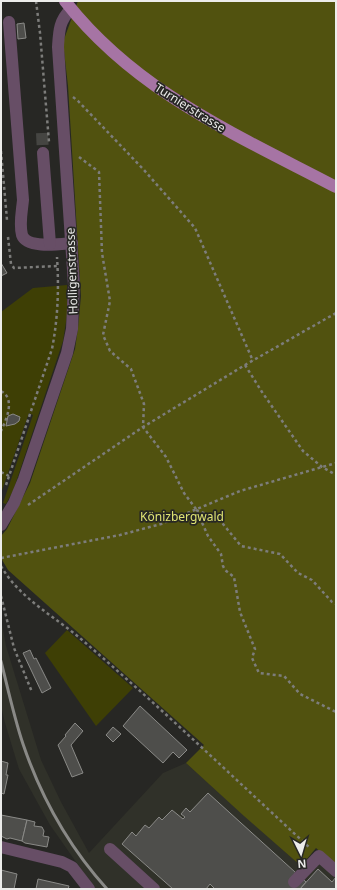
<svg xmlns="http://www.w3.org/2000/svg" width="337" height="890" font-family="'Noto Sans',sans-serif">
  <rect width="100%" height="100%" fill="#272724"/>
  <path fill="#303129" d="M1,619L6,646L41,760L61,802L89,853L163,773L186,763L301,866L312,854L336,875V889H95L50,825L19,769L5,723L1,706Z"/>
  <g fill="#3e3f05">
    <path d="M67,285V315L63,341L13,491L6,504L3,503L33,415L29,413L1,493V312L33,288Z"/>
    <path d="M67,630L133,688L96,726L45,653Z"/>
  </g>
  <path fill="#51520f" d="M78,1H336V866L316,848L301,866L244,816L186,763L204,745L8,570L1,558V536L7,529L30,483L75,349L78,328L81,296L68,86L63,42Z"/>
  <g fill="#4e4e4b" stroke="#8a8a87">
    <path d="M24,23L26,38L18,39L17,24Z"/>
    <path d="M1,263L7,273L1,276Z"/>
    <path d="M13,414L20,417L19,421L15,424L6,426L8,416Z"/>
    <path d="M30,650L34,659L36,658L51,688L42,693L23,653Z"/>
    <path d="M140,706L187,750L179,758L173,752L163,763L123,726Z"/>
    <path d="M75,723L83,731L71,745L83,773L72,777L58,745L66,736L65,735Z"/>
    <path d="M113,727L121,734L113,742L106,735Z"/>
    <path d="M1,761L8,763L6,775H8L4,794L1,793Z"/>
    <path d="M208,793L306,882L300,889H215L210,884L206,889H173L122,844L132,832L136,836L145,825L149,828L159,817L162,820L172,810L183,819L185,817L181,814L186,808L190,812Z"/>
    <path d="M1,815L27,820L22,841L10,838L7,839L1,836Z"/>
    <path d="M27,820L35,822L34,826L42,827L44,831L43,836L49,837L47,847L25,843L22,841Z"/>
    <path d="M318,869L332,882L336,877V889H300Z"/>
    <path d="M1,870L17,874L14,889H1Z"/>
    <path d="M38,879L69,886L68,889H36Z"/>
  </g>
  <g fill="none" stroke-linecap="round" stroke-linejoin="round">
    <path stroke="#454542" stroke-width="12" stroke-dasharray="12 6" stroke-linecap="butt" d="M42,133L43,153"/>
    <g stroke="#7d7d7b" stroke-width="2.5" stroke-dasharray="3 3" stroke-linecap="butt">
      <path d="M36,1L40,33L49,142"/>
      <path d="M73,97L78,101L144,170L195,228L253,361"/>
      <path d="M1,151L7,220"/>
      <path d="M79,157L99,172L102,253L110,301L103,335L110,351L131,369L144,404L143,427L166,457L184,493L196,509L208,536L221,554L223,566L225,570L234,577L240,612L255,649L252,658L259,673L284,676L300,694L336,712"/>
      <path d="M8,237L11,264L14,268L57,266"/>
      <path d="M245,365L262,392L303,451L322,467L336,475"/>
      <path d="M1,391C16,399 6,420 1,431"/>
      <path d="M1,472L9,476"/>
      <path d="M6,485L52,349C58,318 59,288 57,257"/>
      <path d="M28,505L143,427L245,365L336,313"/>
      <path d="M196,510L212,516L223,524L241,546L280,554L298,573L312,580L332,602L336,604"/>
      <path d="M1,558L120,535L161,524L240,491L336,463"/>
      <path d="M1,566C19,598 54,616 81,639C159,706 234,778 310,848"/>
      <path d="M1,596L14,648L32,692"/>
    </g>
    <g stroke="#674e66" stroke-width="12">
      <path d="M9,22L23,200C22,211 19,224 22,235C27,249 60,244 72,243"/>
      <path d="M43,153L50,244"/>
      <path d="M1,525L14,503L24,479L67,353L72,329L74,285L58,47C59,31 59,21 71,9"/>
      <path d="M1,847L62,862L72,867L89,889"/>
      <path d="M110,849L154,889"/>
      <path d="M294,882L319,856L336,871"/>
    </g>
    <path stroke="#a674a4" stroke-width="12" d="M65,1C136,92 237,135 336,187"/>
    <path stroke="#898986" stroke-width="3" d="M1,661C8,689 14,717 23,744C41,797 69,847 107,889"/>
  </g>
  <g text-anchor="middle" stroke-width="3.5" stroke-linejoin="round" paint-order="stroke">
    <g font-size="12" fill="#ececea" stroke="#272724">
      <text transform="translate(190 108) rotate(32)" y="4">Turnierstrasse</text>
      <text transform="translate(72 271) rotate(-92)" y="4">Holligenstrasse</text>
    </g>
    <g font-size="12" fill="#e0e473" stroke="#272724">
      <text x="182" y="521">Könizbergwald</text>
    </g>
  </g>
  <rect width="337" height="890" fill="none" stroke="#ececea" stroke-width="4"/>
  <g transform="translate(301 854) rotate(175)" stroke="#272724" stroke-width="3" paint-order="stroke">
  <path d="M0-3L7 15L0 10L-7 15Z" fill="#ececea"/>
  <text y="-6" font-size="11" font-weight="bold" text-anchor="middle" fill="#ececea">N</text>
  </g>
</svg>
